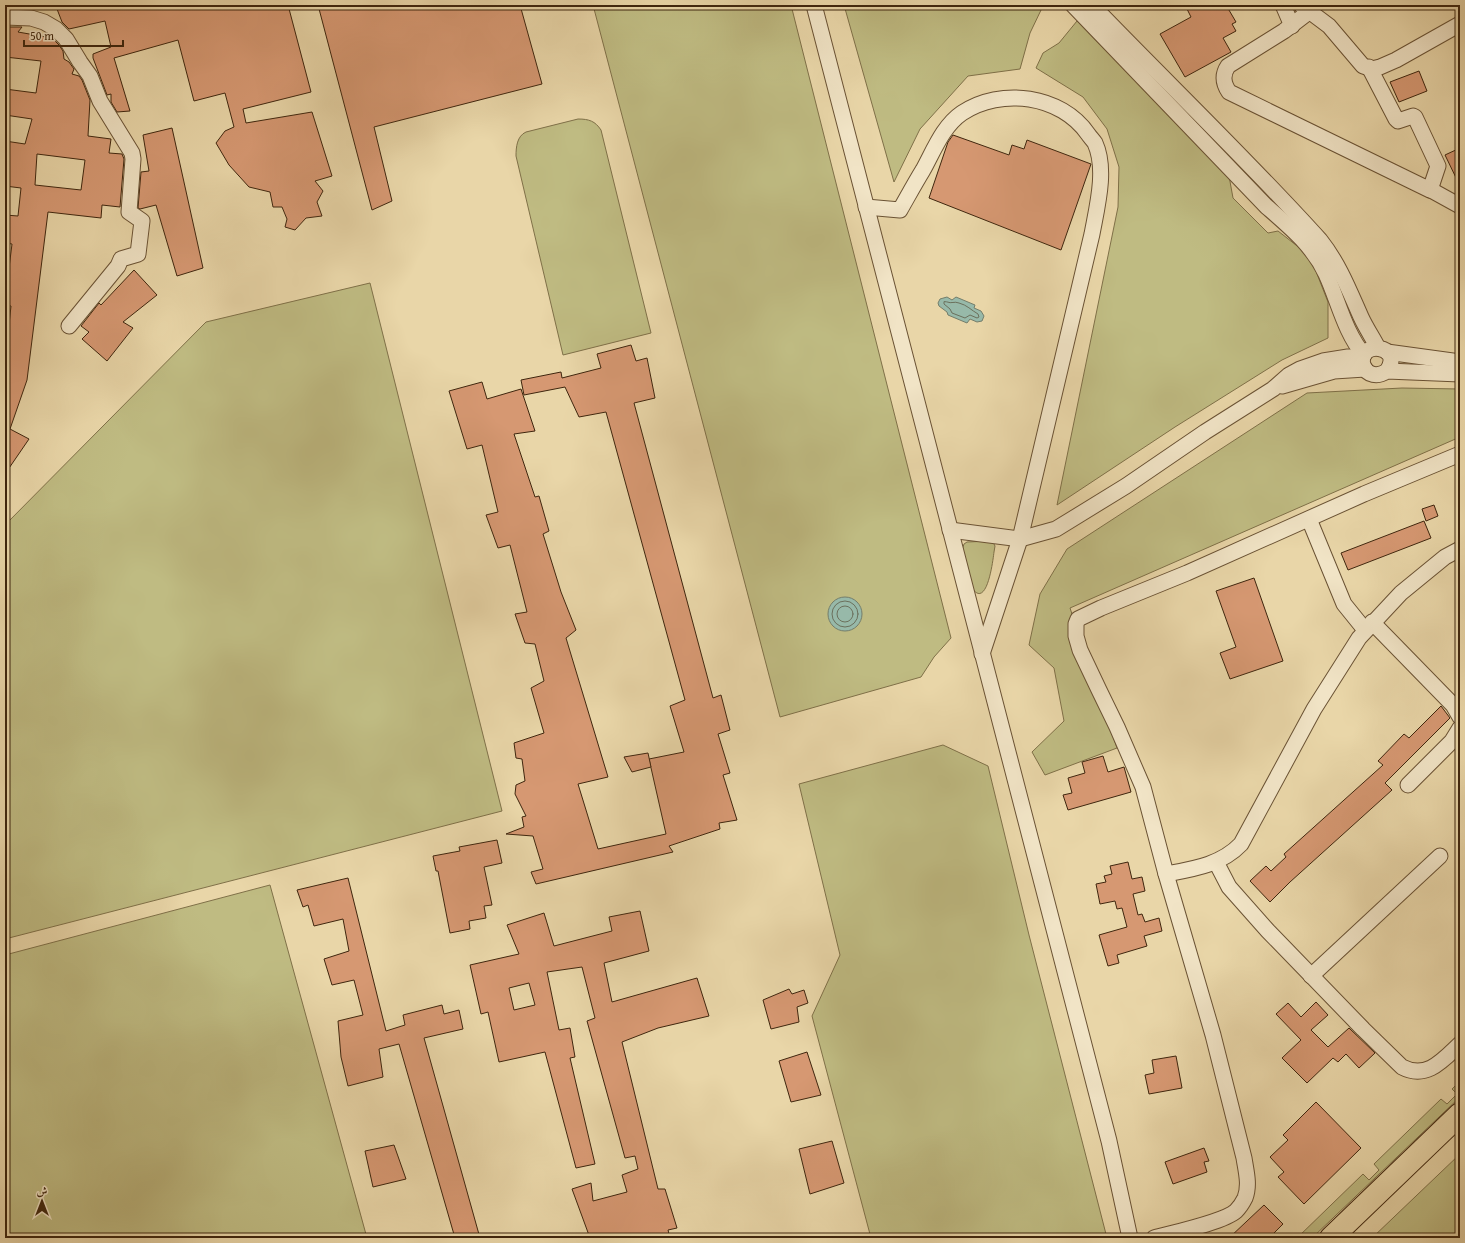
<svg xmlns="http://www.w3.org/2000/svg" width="1465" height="1243" font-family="'Gentium Book Plus',Amiri,serif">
  <rect width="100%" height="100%" fill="#e9d6a8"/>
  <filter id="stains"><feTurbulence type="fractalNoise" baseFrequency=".005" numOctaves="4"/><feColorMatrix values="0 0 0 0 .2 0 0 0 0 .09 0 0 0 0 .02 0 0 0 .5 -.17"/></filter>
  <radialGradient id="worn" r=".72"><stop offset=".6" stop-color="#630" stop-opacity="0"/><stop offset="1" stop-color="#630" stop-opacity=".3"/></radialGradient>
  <g fill="#bfbb82" stroke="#7f7048">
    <path d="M593,5H791L951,638L934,657L921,677L780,717Z"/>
    <path d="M844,5H1040L1042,8L1030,33L1020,69L968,76L920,129L894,182Z"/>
    <path d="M1077,21L1229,176L1233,198L1268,233L1278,231L1310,256L1328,302V338L1282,360L1175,427L1057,505L1118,207L1119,167L1107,129L1083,97L1036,68L1043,53L1059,43Z"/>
    <path d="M578,119C589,119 595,121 601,130L651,333L563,355L516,156C516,147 517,136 526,132Z"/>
    <path d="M370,283L502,811L5,939V525L206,322Z"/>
    <path d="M1402,388L1460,389V437L1070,608L1117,748L1045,775L1032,752L1064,721L1054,668L1029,645L1040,594L1067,549L1307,393Z"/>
    <path d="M990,541L993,542L995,546L994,552C993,560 987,610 972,588L962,550L964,544L967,542Z"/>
    <path d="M943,745L988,766L1029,935L1107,1238H871L812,1016L840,955L799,784Z"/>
    <path d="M270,885L367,1238H5V955Z"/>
    <path d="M1460,1081V1097L1312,1238H1297L1363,1174L1369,1180L1379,1170L1374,1164L1441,1099L1447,1104L1457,1094L1452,1089Z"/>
    <path d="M1460,1154V1238H1372Z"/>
  </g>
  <g fill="#97b9a9" stroke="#747e6b">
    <path d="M947,297L952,300L956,297L975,305L974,308L981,311L984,316L982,321L977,322L970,319L967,323L948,315L947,312L939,306L938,303L940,299Z"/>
    <circle cx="845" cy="614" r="17"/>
  </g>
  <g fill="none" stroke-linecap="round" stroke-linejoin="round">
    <g stroke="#6b705c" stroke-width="1">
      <path d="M947,302C952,304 954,301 959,303C967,305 971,310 978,314L979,317L977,318L970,315L965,318L952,313L950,309L944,304V302Z"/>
      <circle cx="845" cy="614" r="13"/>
      <circle cx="845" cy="614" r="8"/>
    </g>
  </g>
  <g fill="#d69872" stroke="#3f260e" fill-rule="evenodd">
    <path d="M76,5H288L311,92L243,109L246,123L312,112L332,176L315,181L323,191L317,202L322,216L306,218L295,230L285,227L287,219L282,207H273L270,192L249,187L229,165L216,143L225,131L234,127L225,93L194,101L178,40L114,58L130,111L117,112L111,102V94L107,95L93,58V54L111,47L105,21L69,29L62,22L57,9Z"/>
    <path d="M318,5H520L542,84L374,127L392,201L372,210Z"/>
    <path d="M1185,5H1226L1236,22L1232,24L1236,31L1223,38L1231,52L1185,77L1160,34L1191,17Z"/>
    <path d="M5,27H22L18,32L52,38L59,45L63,51L64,59L69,62L74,69L72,74L79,76L82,80L90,100L88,136L111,139L109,153L122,154L124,159L120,207L102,205L101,218L48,212L27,380L10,429L29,439L5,474V343H7L11,306L5,305V268H9L12,244L5,243V215L18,216L21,188L5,186V141L25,144L32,119L5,115V89L36,93L41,61L5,57ZM37,154L85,160L81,190L35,185Z"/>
    <path d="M1419,71L1427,91L1399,102L1390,82Z"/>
    <path d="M172,128L203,268L177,276L156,205L140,209L138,208L141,172L149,171L143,135Z"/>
    <path d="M953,135L1009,155L1012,145L1024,149L1027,140L1091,164L1061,250L929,198L948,142Z"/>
    <path d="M1460,148V186L1445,155Z"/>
    <path d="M134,270L157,295L123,322L133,328L107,361L82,339L89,332L81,326L99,303L101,305Z"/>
    <path d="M631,345L636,361L647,358L655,398L634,403L713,698L721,695L730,730L718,734L730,773L723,775L737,820L719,823L720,829L669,846L673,852L536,884L531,872L543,869L533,836L506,834L524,827L522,817L526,816L515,794L516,785L525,781L522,759L516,758L514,743L544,733L531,688L544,681L535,644L525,643L515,614L527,612L510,545L498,548L486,515L498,512L482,445L467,449L449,391L482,382L487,399L521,389L535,431L514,434L535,497L539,496L549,531L543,534L561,592L576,630L566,638L608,777L578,784L598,849L666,834L649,759L684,752L670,706L685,700L606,412L579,417L565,387L524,395L521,380L561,372L562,378L601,368L597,354Z"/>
    <path d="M1434,505L1438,516L1426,521L1422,509Z"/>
    <path d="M1424,521L1431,538L1348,570L1341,553Z"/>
    <path d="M1254,578L1283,661L1230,679L1220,653L1236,647L1216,591Z"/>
    <path d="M1441,706L1450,718L1385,783L1392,790L1290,882L1270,902L1250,881L1266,866L1271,871L1286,857L1284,854L1383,765L1378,761L1404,734L1409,738Z"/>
    <path d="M648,753L651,767L632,772L624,757Z"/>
    <path d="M1103,756L1108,772L1124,767L1131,792L1068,810L1063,795L1072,793L1068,778L1085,773L1082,762Z"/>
    <path d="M497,840L502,863L484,867L492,905L484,906L486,918L469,921L470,929L450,933L438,871H436L433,856L460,851L459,847Z"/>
    <path d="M1128,862L1132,879L1142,877L1145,891L1133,894L1138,915L1142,914L1145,922L1159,918L1162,931L1144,936L1147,946L1117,955L1119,963L1108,966L1099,935L1127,927L1122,908L1117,909L1115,901L1100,904L1096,884L1106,882L1104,876L1112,874L1110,866Z"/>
    <path d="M348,878L386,1031L405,1025L403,1015L442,1005L444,1014L459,1010L463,1029L424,1038L480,1238H455L399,1044L379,1049L383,1077L348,1086L341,1057L338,1021L363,1015L354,980L332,985L324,959L349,951L343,919L314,926L308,905L303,907L297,890Z"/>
    <path d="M640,911L649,951L604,963L612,1002L697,978L709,1016L658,1028L622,1042L658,1189H665L677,1228L668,1230L670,1238H605L604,1234L590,1238L572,1189L591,1183L593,1201L627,1192L622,1175L638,1169L635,1156L625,1158L587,1021L595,1018L582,967L547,972L559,1030L570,1028L575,1057L570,1058L595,1164L576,1168L545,1052L499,1062L488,1012L481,1014L470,965L519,954L507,925L544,913L554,946L612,931L609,917ZM529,983L535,1005L514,1010L509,988Z"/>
    <path d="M789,989L792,994L804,990L808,1003L797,1007L799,1022L771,1029L763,1000Z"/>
    <path d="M1316,1002L1328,1015L1311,1030L1328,1047L1349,1028L1375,1053L1359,1068L1346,1054L1338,1062L1333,1058L1307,1083L1282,1058L1301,1040L1276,1014L1288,1003L1301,1017Z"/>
    <path d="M807,1052L821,1095L791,1102L779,1061Z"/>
    <path d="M1176,1056L1182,1088L1149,1094L1145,1075L1154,1073L1152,1060Z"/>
    <path d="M1316,1102L1361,1148L1304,1204L1278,1177L1284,1172L1270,1157L1288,1140L1283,1135Z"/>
    <path d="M832,1141L844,1183L810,1194L799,1149Z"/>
    <path d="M394,1145L406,1179L373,1187L365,1151Z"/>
    <path d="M1204,1148L1209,1161L1204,1162L1207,1172L1173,1184L1165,1162Z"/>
    <path d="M1264,1205L1283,1224L1269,1238H1229Z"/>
  </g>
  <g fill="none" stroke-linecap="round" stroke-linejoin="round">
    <defs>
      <g id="minor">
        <path d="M814,5L1109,1141L1130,1238"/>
        <path d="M1073,5L1267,207C1290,227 1313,246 1326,274C1338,300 1345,333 1364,355"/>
        <path d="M1092,5C1168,84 1247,159 1320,240C1339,264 1349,290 1361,317C1366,328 1373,338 1378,348"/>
        <path d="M1283,5L1292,26"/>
        <path d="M1301,5L1329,26L1363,66L1372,69L1380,67L1396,60L1460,24"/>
        <path d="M1310,11L1284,31L1228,66C1222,75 1223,83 1229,92L1430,190L1438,166L1415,117L1413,116L1398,121L1396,119L1369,67"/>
        <path d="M5,17L31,18L44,22L56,29L66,39L80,62L90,76L100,101L132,153L133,159L129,212L142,221L138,254L121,259L118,266L69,326"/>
        <path d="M1431,190L1460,206"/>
        <path d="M866,207L900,210C908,196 915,183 923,170C934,150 943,126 962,113C1001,87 1061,95 1088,134C1090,137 1093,140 1095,143C1107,169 1097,207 1092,234L1020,539L982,654"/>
        <path d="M1387,352L1460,362"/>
        <path d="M1387,371C1405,344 1356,340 1363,365C1367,376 1378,377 1387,371L1460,374"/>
        <path d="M1282,386L1334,371L1365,369"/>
        <path d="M1309,519L1344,604L1365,630"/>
        <path d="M950,530L1020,539L1056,529L1126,486L1205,432L1273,389L1289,375L1300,369L1323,361L1348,357H1363"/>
        <path d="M1372,622L1453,705L1460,717"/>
        <path d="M1408,785L1452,741L1460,728"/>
        <path d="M1216,862L1229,887L1268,931L1363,1029L1402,1067C1427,1080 1443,1060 1460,1044"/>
        <path d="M1166,874C1193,869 1221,865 1241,844L1314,709L1359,638L1401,593L1445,557L1460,549"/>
        <path d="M1311,976L1440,856"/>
        <path d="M1154,1238C1172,1233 1224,1222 1236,1211C1239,1208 1243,1202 1245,1198C1250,1185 1246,1171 1244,1158L1213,1035L1166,874L1143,787L1117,727L1099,690L1080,650L1076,636V624L1078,619L1101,608L1187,573L1364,494L1460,454"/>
      </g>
      <path id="primary" d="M1331,1238L1460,1114"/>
    </defs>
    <use href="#minor" stroke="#6a5234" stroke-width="17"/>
    <use href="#primary" stroke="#3f260e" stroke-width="24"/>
    <use href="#minor" stroke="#f1e4c6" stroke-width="15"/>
    <use href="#primary" stroke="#e9d6a8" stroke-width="22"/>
  </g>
  <rect width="1465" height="1243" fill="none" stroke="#e9d6a8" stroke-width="20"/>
  <rect x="6" y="6" width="1453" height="1231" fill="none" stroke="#3f260e" stroke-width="2"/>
  <rect x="10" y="10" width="1445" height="1223" fill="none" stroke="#3f260e"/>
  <g transform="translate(42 1201)" stroke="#f1e4c6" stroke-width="3" paint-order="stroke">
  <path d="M0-3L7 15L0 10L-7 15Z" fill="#3f260e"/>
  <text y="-6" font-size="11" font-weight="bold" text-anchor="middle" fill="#3f260e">ش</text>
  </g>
  <path d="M24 40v6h99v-6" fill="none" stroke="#3f260e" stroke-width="2"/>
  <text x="30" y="40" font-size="12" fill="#3f260e" stroke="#f1e4c6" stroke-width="3" paint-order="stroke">50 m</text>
  <rect width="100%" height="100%" filter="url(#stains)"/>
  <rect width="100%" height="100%" fill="url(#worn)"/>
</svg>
